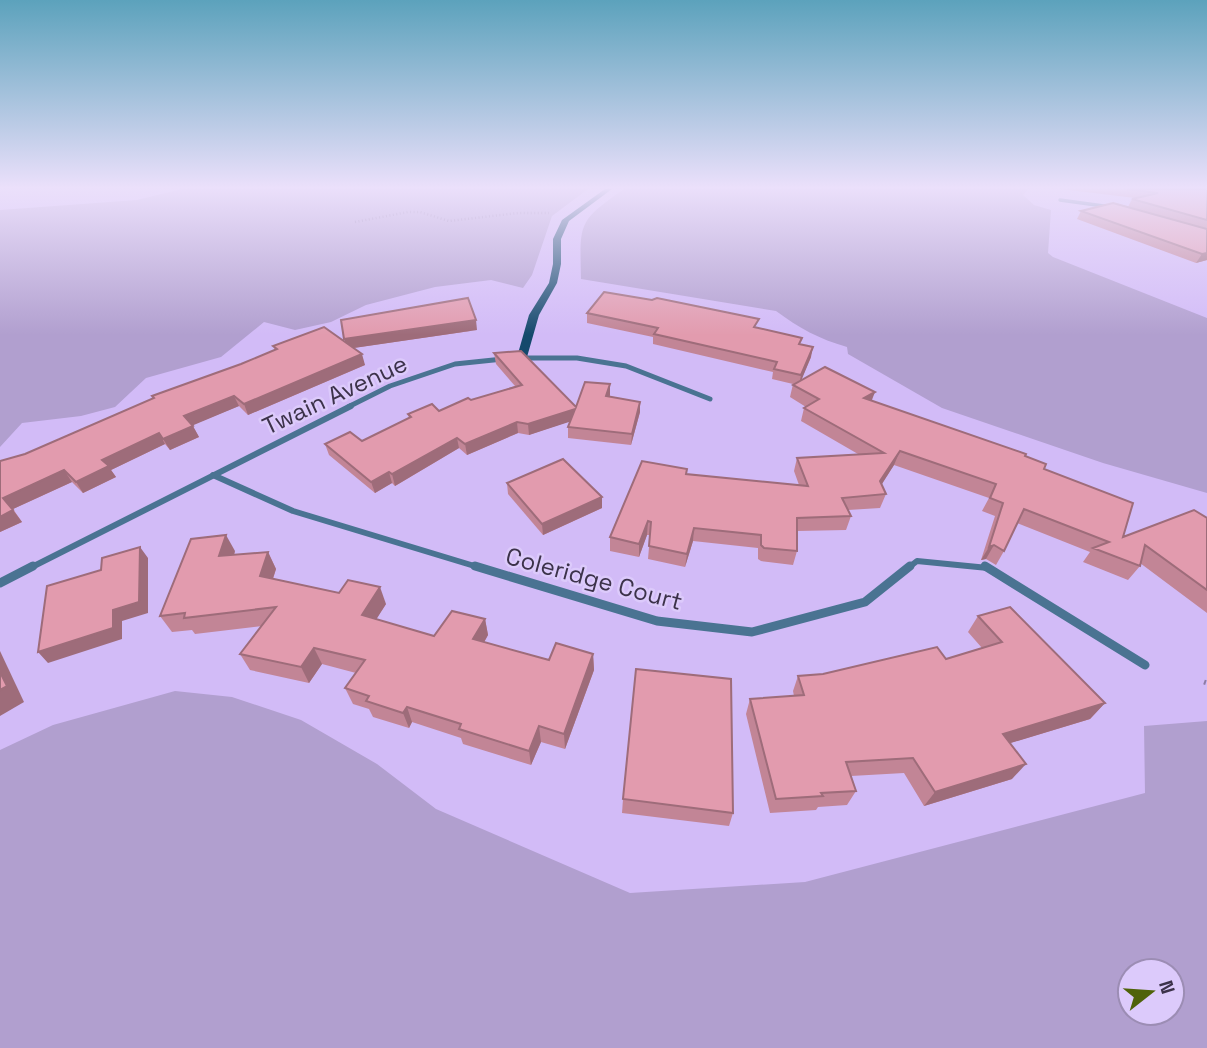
<svg xmlns="http://www.w3.org/2000/svg" width="1207" height="1048" font-family="'Space Grotesk',sans-serif">
  <rect width="100%" height="100%" fill="#d2bbf7"/>
  <g fill="#b19fcf" fill-rule="evenodd">
    <path d="M182,189H588L552,216L532,275L523,288L491,280L435,287L366,305L331,322L295,330L264,322L221,357L146,378L115,407L81,416L22,423L0,447V210L137,200Z"/>
    <path d="M624,189H1028L1023,195L1034,205L1051,210L1048,253L1053,257L1207,318V493L1103,463L942,408L848,354L847,347C819,339 799,328 776,311L581,279C580,223 577,222 624,189Z"/>
    <path d="M175,691L232,697L301,720L377,764L436,809L630,893L805,882L1145,793L1144,726L1207,721V1048H0V750L53,725ZM1130,971H1172V1013H1130Z"/>
  </g>
  <g fill="none" stroke-linecap="round" stroke-linejoin="round">
    <path stroke="#8c7ba6" stroke-width="2.5" stroke-dasharray="1 2.5" stroke-linecap="butt" d="M355,222L408,212H420L449,221L518,213H549"/>
    <path stroke="#8c7ba6" stroke-width="5" stroke-dasharray="2 6" stroke-linecap="butt" d="M1204,682L1207,683"/>
    <path stroke="#4a7392" stroke-width="3.5" d="M1060,200L1111,207"/>
    <g stroke="#4a7392" stroke-width="5">
      <path d="M518,358H577L626,366L710,399"/>
      <path d="M348,407L390,386L455,364L503,359"/>
    </g>
    <g stroke="#4a7392" stroke-width="6">
      <path d="M213,475L293,511L481,568"/>
      <path d="M30,568L351,406"/>
      <path d="M908,568L917,561L988,568"/>
    </g>
    <g stroke="#4a7392" stroke-width="9">
      <path d="M475,566L657,621L752,632L865,602L910,566"/>
      <path d="M985,566L1145,665"/>
      <path d="M0,583L33,566"/>
    </g>
    <path fill="#14496c" fill-rule="evenodd" d="M605,189H612L569,221L561,239V264L557,283L539,315L527,357L526,359H518L517,357L529,315L549,283L553,264V239L562,220Z"/>
  </g>
  <g fill="#c28596">
    <path d="M1060,189H1207V260L1196,263L1077,219L1081,211L1128,207L1132,199L1135,198Z"/>
    <path d="M587,313L758,328L801,344L811,357L801,380L872,401L1025,456L1044,469L1123,537L1207,518V613L1140,563V566L1128,580L1083,562L1090,552L1017,523L1004,551L996,565L986,559L981,560L995,516L982,511L989,498L894,465L881,485L886,494L880,508L848,510L851,516L846,530L797,531V551L793,565L761,561L758,559V548L693,541L685,567L648,559L650,535H647L639,557L610,551V537L687,469V474L799,485L794,471L797,458L858,454L801,421L804,408L806,407L790,397L793,384L772,379L773,372L653,344V337L587,323Z"/>
    <path d="M477,330L353,348L365,365L248,415L239,406L192,425L199,437L170,450L165,444L111,470L116,477L83,493L72,482L13,509L22,522L0,532V461L25,454L275,350L273,346L345,343Z"/>
    <path d="M494,353L576,407L610,395L609,397L640,402V412L631,445L568,438V427L570,421L529,435L518,433L467,455L459,448L395,486L392,483L375,493L329,455L325,444L362,441L409,418L408,414L439,411L515,386L496,364Z"/>
    <path d="M507,483L602,497V508L543,535L508,494Z"/>
    <path d="M235,551L234,555L268,552L276,569L273,579L386,604L376,619L434,636L485,619L488,635L484,642L549,660L593,654L594,670L565,749L541,742L531,765L463,744L461,738L412,722L409,728L373,717L369,709L353,704L345,688L356,673L322,664L309,683L250,670L240,654L262,626L195,634L192,630L172,632L160,616Z"/>
    <path d="M978,616L1105,703L1090,719L1010,743L1012,779L924,806L904,773L851,776L856,791L847,805L818,807L816,810L770,813L746,714L750,699L794,696L793,691L798,676L823,674L946,659L982,648L968,632Z"/>
    <path d="M623,799L733,813L729,826L622,813Z"/>
  </g>
  <g fill="#9e6c7a">
    <path d="M1207,253V260L1196,263L1202,254Z"/>
    <path d="M476,320L477,330L347,349L344,339Z"/>
    <path d="M813,347L811,357L799,386L801,375Z"/>
    <path d="M362,354L365,365L248,415L244,404Z"/>
    <path d="M610,384V395L606,407V396Z"/>
    <path d="M875,392L870,405L864,398Z"/>
    <path d="M234,396L239,406L189,427L184,416Z"/>
    <path d="M640,402V412L631,445L632,434Z"/>
    <path d="M575,409V420L529,435L528,424Z"/>
    <path d="M517,422L518,433L467,455L465,444Z"/>
    <path d="M193,426L199,437L170,450L163,439Z"/>
    <path d="M159,433L165,444L111,470L116,477L83,493L76,482L102,460Z"/>
    <path d="M457,438L459,448L395,486L392,474Z"/>
    <path d="M900,451L894,465L875,495L880,481Z"/>
    <path d="M64,470L72,482L13,509L3,498Z"/>
    <path d="M389,472L392,483L375,493L371,482Z"/>
    <path d="M602,497V508L543,535L542,524Z"/>
    <path d="M13,510L22,522L0,532V517Z"/>
    <path d="M648,521L647,535L639,557V544Z"/>
    <path d="M694,528L693,541L685,567L687,554Z"/>
    <path d="M226,535L235,551L229,572L219,556Z"/>
    <path d="M994,545L986,559L981,560L989,547Z"/>
    <path d="M140,547L148,558V613L122,621V639L48,663L38,652L113,610Z"/>
    <path d="M268,552L276,569L268,593L260,576Z"/>
    <path d="M380,587L386,604L369,631L362,615Z"/>
    <path d="M485,619L488,635L477,655L473,639Z"/>
    <path d="M314,648L322,664L309,683L301,667Z"/>
    <path d="M0,651L24,702L0,716Z"/>
    <path d="M593,654L594,670L565,749L564,734Z"/>
    <path d="M1105,703L1090,719L991,749L1003,734Z"/>
    <path d="M407,707L412,722L409,728L403,713Z"/>
    <path d="M539,726L541,742L531,765L529,751Z"/>
    <path d="M1026,764L1012,779L924,806L935,792Z"/>
  </g>
  <g fill="#e29bae" stroke="#9e6c7a" stroke-width="2">
    <path d="M1127,189H1207V220L1132,199L1158,193Z"/>
    <path d="M1113,203L1207,229V253L1202,254L1081,211Z"/>
    <path d="M604,292L652,300L657,298L759,319L754,327L802,338L799,344L813,347L801,375L774,369L777,362L654,334L658,328L587,313Z"/>
    <path d="M468,298L476,320L344,339L341,320Z"/>
    <path d="M324,327L362,354L244,404L234,396L184,416L193,426L163,439L159,433L102,460L109,466L76,482L64,470L3,498L13,510L0,517V461L25,454L154,398L152,396L241,364L277,349L273,346Z"/>
    <path d="M521,351L576,407L585,382L610,384L606,396L640,402L632,434L568,427L575,409L528,424L517,422L465,444L457,438L392,474L389,472L371,482L325,444L350,432L362,441L411,417L408,414L432,404L439,411L468,398L471,400L522,385L494,353Z"/>
    <path d="M825,367L875,392L864,398L1026,454L1025,456L1046,464L1044,469L1133,503L1123,537L1194,510L1207,518V590L1145,545L1140,566L1093,548L1109,542L1024,509L1004,551L994,545L989,547L1003,503L990,498L996,484L900,451L880,481L886,494L842,498L851,516L797,518V551L764,548L761,545V535L694,528L687,554L649,546L651,522L648,521L639,544L610,537L642,461L687,469L686,474L808,486L797,458L884,453L804,408L819,399L793,385Z"/>
    <path d="M563,459L602,497L542,524L507,483Z"/>
    <path d="M226,535L219,556L268,552L260,576L339,593L348,580L380,587L362,615L434,636L452,611L485,619L473,639L549,660L556,643L593,654L564,734L539,726L529,751L459,729L461,724L407,707L403,713L366,701L369,696L345,688L365,660L314,648L301,667L240,654L276,607L184,618L185,613L160,616L191,539Z"/>
    <path d="M140,547L139,602L113,610V628L38,652L47,586L101,570L102,558Z"/>
    <path d="M1010,607L1105,703L1003,734L1026,764L935,792L913,758L846,762L856,791L821,793L823,796L776,799L750,699L804,695L798,676L823,674L937,647L946,659L1002,642L978,616Z"/>
    <path d="M636,669L731,679L733,813L623,799Z"/>
    <path d="M0,672L7,686L0,690Z"/>
  </g>
  <linearGradient id="sky" x2="0" y2="1"><stop stop-color="#5ca2bc"/><stop offset="0.56" stop-color="#ebe0fb"/><stop offset="1" stop-color="#ebe0fb" stop-opacity="0"/></linearGradient>
  <rect width="1207" height="335" fill="url(#sky)"/>
  <g text-anchor="middle" stroke-width="5" stroke-linejoin="round" paint-order="stroke">
    <g font-size="24" fill="#3c324a" stroke="#dccafb">
      <text transform="translate(335 395) rotate(-25)" y="8">Twain Avenue</text>
      <text transform="translate(594 579) rotate(15)" y="8">Coleridge Court</text>
    </g>
  </g>
  <g transform="translate(1151 992) rotate(73)"><circle r="33" fill="#dccafb" stroke="#9c8db4" stroke-width="2"/>
  <path d="M0-5L12 26L0 18L-12 26Z" fill="#4f6209"/>
  <text y="-10" font-size="19" font-weight="bold" text-anchor="middle" fill="#3c324a">N</text>
  </g>
</svg>
